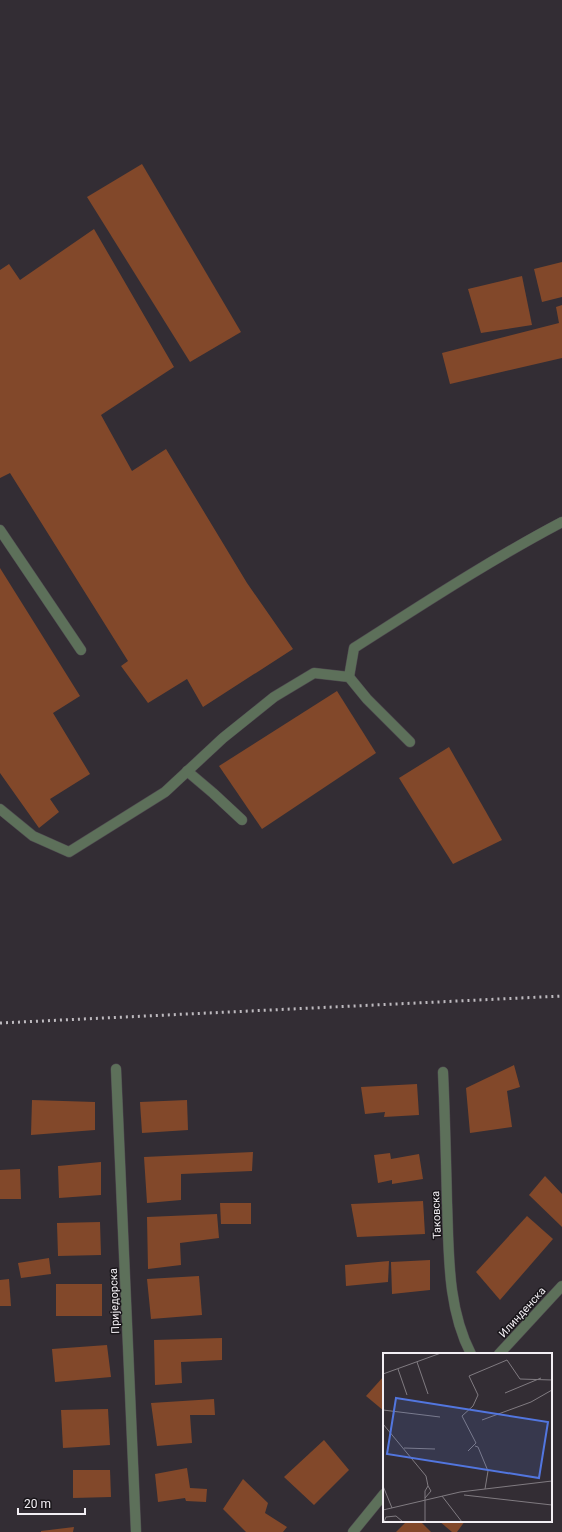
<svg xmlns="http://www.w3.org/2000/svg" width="562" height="1532" font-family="Roboto,sans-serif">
  <rect width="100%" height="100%" fill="#332d34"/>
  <g fill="#82482a">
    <path d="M142,164L241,332L190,362L87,197Z"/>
    <path d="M94,229L174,367L101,415L132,471L166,449L247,583L293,649L203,707L187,679L148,703L121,666L128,661L10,473L0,478V270L9,264L20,280Z"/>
    <path d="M562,262V297L542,302L534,269Z"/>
    <path d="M522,276L532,325L481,333L468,289Z"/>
    <path d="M562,305V358L450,384L442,353L559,323L556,307Z"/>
    <path d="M0,568L80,696L53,713L90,774L50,799L59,812L39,828L0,773Z"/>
    <path d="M337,691L376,753L262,829L219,766Z"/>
    <path d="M449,747L502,840L453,864L399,778Z"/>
    <path d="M514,1065L520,1087L507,1091L512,1127L470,1133L466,1088Z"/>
    <path d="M417,1084L419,1115L384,1117L385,1112L365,1114L361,1087Z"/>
    <path d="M32,1100L95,1102V1130L31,1135Z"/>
    <path d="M187,1100L188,1130L142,1133L140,1102Z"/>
    <path d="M253,1152L252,1171L181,1174V1200L147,1203L144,1157Z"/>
    <path d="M390,1153L391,1159L419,1154L423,1179L392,1184V1180L378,1183L374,1155Z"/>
    <path d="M101,1162V1195L59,1198L58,1166Z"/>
    <path d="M20,1169L21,1199H0V1170Z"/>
    <path d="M545,1176L562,1194V1227L529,1195Z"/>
    <path d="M423,1201L425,1234L357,1237L351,1204Z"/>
    <path d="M220,1203H251V1224H221Z"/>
    <path d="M217,1214L219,1238L180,1243L181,1265L148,1269L147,1217Z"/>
    <path d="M527,1216L553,1239L500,1300L476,1272Z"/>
    <path d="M100,1222L101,1255L58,1256L57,1223Z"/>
    <path d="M49,1258L51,1274L21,1278L18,1263Z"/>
    <path d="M430,1260V1290L392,1294L391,1262Z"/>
    <path d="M389,1261L388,1282L346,1286L345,1265Z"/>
    <path d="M199,1276L202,1315L151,1319L147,1279Z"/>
    <path d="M9,1279L11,1306H0V1280Z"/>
    <rect x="56" y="1284" width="46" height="32"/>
    <path d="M222,1338V1360L181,1362L182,1383L155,1385L154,1340Z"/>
    <path d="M107,1345L111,1377L55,1382L52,1349Z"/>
    <path d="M384,1376V1411L366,1396Z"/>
    <path d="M214,1399L215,1415H190L192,1443L157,1446L151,1403Z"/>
    <path d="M108,1409L110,1445L63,1448L61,1410Z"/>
    <path d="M324,1440L349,1470L314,1505L284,1477Z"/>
    <path d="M187,1468L190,1488L207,1489L206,1502L186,1501L185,1498L158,1502L155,1474Z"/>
    <path d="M73,1470H110L111,1497L73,1498Z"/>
    <path d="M243,1479L268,1503L265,1513L287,1527L283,1532H246L223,1509Z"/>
    <path d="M407,1521H420L431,1532H396Z"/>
    <path d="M439,1521H465L457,1532H452Z"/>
    <path d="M74,1527L73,1532H41V1531Z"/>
  </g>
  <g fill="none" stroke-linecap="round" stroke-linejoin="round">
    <defs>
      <g id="minor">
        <path d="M0,530L81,650"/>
        <path d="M349,677L354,648C423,604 490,560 562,522"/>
        <path d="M187,771L213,793L242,820"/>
        <path d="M0,809L33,836L69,852L165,792L223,738L274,697L314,673L349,677L367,699L410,742"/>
        <path d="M116,1069L136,1532"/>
        <path d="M443,1072C445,1115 446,1159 447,1202C449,1253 447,1308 471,1354"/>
        <path d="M499,1354L562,1286"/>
        <path d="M353,1532L384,1494"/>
      </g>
    </defs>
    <use href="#minor" stroke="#4e484f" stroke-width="11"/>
    <use href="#minor" stroke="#5d705a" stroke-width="10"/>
    <path stroke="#bebabf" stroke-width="3" stroke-dasharray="2 4" stroke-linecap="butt" d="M0,1023L562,996"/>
  </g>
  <g text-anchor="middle" stroke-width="3" stroke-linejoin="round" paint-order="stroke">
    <g font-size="11" fill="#f3eff4" stroke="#19161a">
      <text transform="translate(436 1215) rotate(-92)" y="4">Таковска</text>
      <text transform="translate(114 1301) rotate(-92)" y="4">Приједорска</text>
      <text transform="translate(522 1312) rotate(-48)" y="4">Илинденска</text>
    </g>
  </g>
  <g transform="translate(383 1353)">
    <rect width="169" height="169" fill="#332d34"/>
    <path fill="none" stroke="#807b81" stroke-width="1" d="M34,9L45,41M15,16L24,42M0,21L58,0M122,40L158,25M0,57L57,64M99,67L148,49L169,37M0,71L43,123L45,133M92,93L95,94L105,118L102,136M21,95L52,96M85,98L93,90L79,63L90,53L95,42L86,23L124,7L137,26L169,27M0,133L9,155M81,142L169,152M59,143L79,169M42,145L48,138L45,133M0,157L77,139L169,128M1,169L3,164L13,163L20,169M42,169V138L45,133"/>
    <path fill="#5276df" fill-opacity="0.15" stroke="#5276df" stroke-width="2" d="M13,45L165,69L156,125L4,101Z"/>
    <rect width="169" height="169" fill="none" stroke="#f3eff4" stroke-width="2"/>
  </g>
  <path d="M18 1508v6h67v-6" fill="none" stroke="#f3eff4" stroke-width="2"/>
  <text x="24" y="1508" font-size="12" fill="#f3eff4" stroke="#19161a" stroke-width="3" paint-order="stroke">20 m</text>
</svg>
